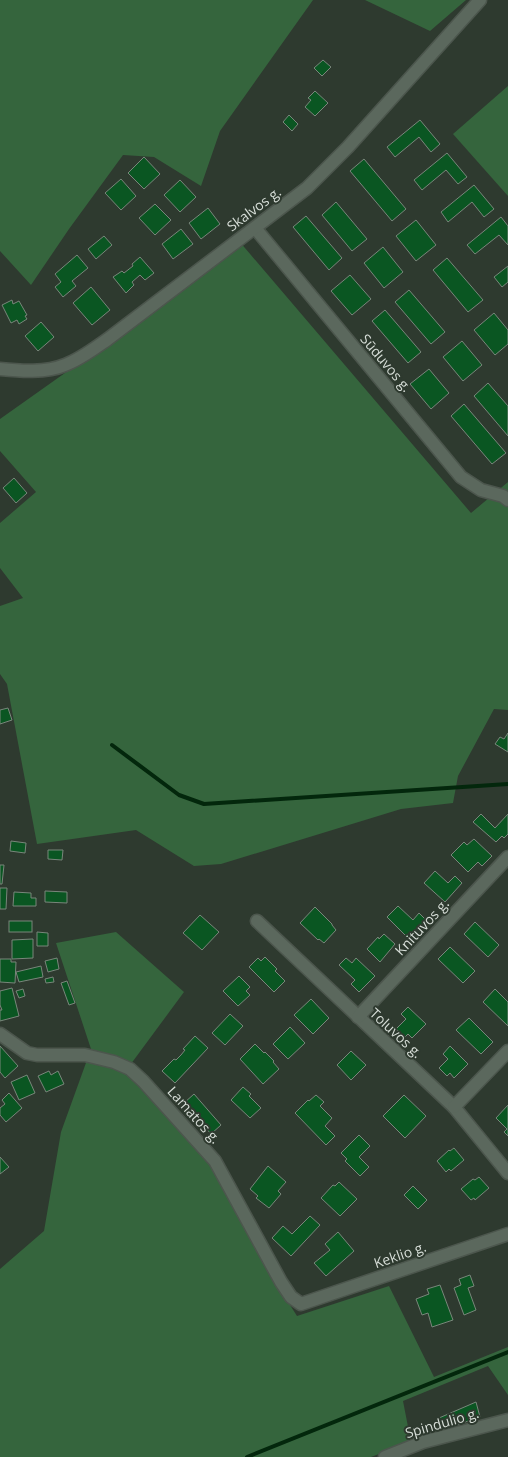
<svg xmlns="http://www.w3.org/2000/svg" width="508" height="1457" font-family="'Open Sans',sans-serif">
  <rect width="100%" height="100%" fill="#2e3a2f"/>
  <g fill="#35653d">
    <path d="M0,0H313L220,131L201,186L154,157L123,155L69,229L31,285L0,251Z"/>
    <path d="M365,0H466L430,31Z"/>
    <path d="M508,86V196L453,134Z"/>
    <path d="M239,241L471,513L508,482V710L494,709L458,776L453,803L401,809L221,864L194,866L136,830L37,844L7,684L0,674V606L23,598L0,568V523L36,492L0,451V419L72,368Z"/>
    <path d="M116,932L184,992L125,1072L210,1163L276,1283L297,1316L389,1286L434,1377L508,1347V1395L488,1366L403,1401L411,1442L371,1457H0V1269L44,1231L61,1132L91,1049L56,943Z"/>
  </g>
  <g fill="none" stroke-linecap="round" stroke-linejoin="round">
    <g stroke="#03270c" stroke-width="4">
      <path d="M112,745L179,795L204,804L508,784"/>
      <path d="M247,1457L508,1352"/>
    </g>
  </g>
  <g fill="#0a5622" stroke="#79867b">
    <path d="M323,60L331,67L322,76L314,68Z"/>
    <path d="M315,91L328,103L315,116L305,107L311,100L308,98Z"/>
    <path d="M289,115L298,124L292,131L283,122Z"/>
    <path d="M420,120L440,144L431,152L419,137L395,157L387,147Z"/>
    <path d="M447,153L467,177L458,184L446,170L422,190L414,180Z"/>
    <path d="M144,157L160,174L144,189L128,173Z"/>
    <path d="M364,159L406,209L392,221L350,171Z"/>
    <path d="M121,179L136,196L121,210L105,193Z"/>
    <path d="M180,180L196,197L180,212L164,195Z"/>
    <path d="M474,185L494,209L484,217L472,202L448,222L441,212Z"/>
    <path d="M336,202L367,239L352,251L322,215Z"/>
    <path d="M155,204L171,220L155,235L139,218Z"/>
    <path d="M208,208L220,224L201,239L189,223Z"/>
    <path d="M306,216L342,258L329,270L293,227Z"/>
    <path d="M501,217L508,226V245L499,235L475,254L467,245Z"/>
    <path d="M416,220L436,245L416,261L396,236Z"/>
    <path d="M181,229L193,244L173,259L162,244Z"/>
    <path d="M104,236L112,245L96,259L88,249Z"/>
    <path d="M383,247L403,272L384,288L364,263Z"/>
    <path d="M77,255L88,268L72,281L76,286L63,297L55,287L61,282L55,274Z"/>
    <path d="M140,257L154,273L145,280L140,275L132,282L134,285L126,293L113,277L122,271L124,273L133,266L132,264Z"/>
    <path d="M447,258L483,300L468,312L433,270Z"/>
    <path d="M508,266V282L502,287L494,277Z"/>
    <path d="M350,275L371,299L352,315L331,291Z"/>
    <path d="M91,287L110,310L92,325L73,303Z"/>
    <path d="M409,290L445,332L431,344L395,302Z"/>
    <path d="M12,300L13,304L19,301L27,315L25,316L27,319L19,324L17,320L11,323L2,305Z"/>
    <path d="M385,310L421,352L408,363L372,321Z"/>
    <path d="M494,313L508,330V344L495,355L474,330Z"/>
    <path d="M41,322L54,337L38,351L25,336Z"/>
    <path d="M462,341L482,365L463,381L443,357Z"/>
    <path d="M429,369L449,393L431,409L410,384Z"/>
    <path d="M488,383L508,406V436L474,396Z"/>
    <path d="M464,404L506,453L492,464L451,416Z"/>
    <path d="M14,478L27,493L16,503L3,488Z"/>
    <path d="M8,708L12,720L0,724V710Z"/>
    <path d="M508,733V752L495,744L500,737L504,739Z"/>
    <path d="M481,814L495,828L508,814V834L504,838L502,836L496,842L473,822Z"/>
    <path d="M474,839L492,856L482,866L478,862L468,872L451,855L464,842L467,845Z"/>
    <path d="M11,841L26,843L25,853L10,851Z"/>
    <path d="M48,850H63L62,860L48,859Z"/>
    <path d="M0,865H4L2,884H0Z"/>
    <path d="M435,871L448,883L455,876L462,883L445,902L424,883Z"/>
    <path d="M0,888H7L6,909H0Z"/>
    <path d="M45,891L67,892V903L45,902Z"/>
    <path d="M14,892L31,893V898H36V906H13Z"/>
    <path d="M398,906L413,920L419,913L426,920L409,939L387,917Z"/>
    <path d="M315,907L332,924V925L336,930L324,943L319,939L318,940L300,923Z"/>
    <path d="M200,915L219,932L202,950L183,933Z"/>
    <rect x="9" y="921" width="23" height="11"/>
    <path d="M475,922L499,945L488,957L464,934Z"/>
    <path d="M37,932L48,933V946H37Z"/>
    <path d="M384,934L395,944L380,962L367,949L378,937L379,939Z"/>
    <path d="M33,939V958L12,959V940Z"/>
    <path d="M450,947L475,971L463,983L438,959Z"/>
    <path d="M265,957L277,969L275,971L285,981L274,992L249,967L258,958L261,961Z"/>
    <path d="M57,958L59,969L48,972L45,961Z"/>
    <path d="M346,958L352,963L356,958L375,976L359,992L351,984L355,980L339,965Z"/>
    <path d="M0,959H11V962H16L15,983L0,982Z"/>
    <path d="M41,966L43,977L19,982L16,972Z"/>
    <path d="M239,976L250,987L246,991L250,995L238,1006L223,991Z"/>
    <path d="M53,977L54,982L46,983L45,979Z"/>
    <path d="M67,981L75,1003L69,1005L61,983Z"/>
    <path d="M12,988L19,1016L0,1021V1010H2L0,1005V991Z"/>
    <path d="M23,989L25,996L19,998L16,991Z"/>
    <path d="M495,989L508,1002V1026L483,1002Z"/>
    <path d="M311,999L329,1018L313,1034L294,1015Z"/>
    <path d="M408,1007L426,1024L412,1038L408,1034L405,1037L396,1029L406,1019L401,1014Z"/>
    <path d="M230,1014L243,1026L225,1045L212,1033Z"/>
    <path d="M469,1018L493,1042L481,1054L456,1030Z"/>
    <path d="M290,1027L305,1043L288,1059L273,1044Z"/>
    <path d="M195,1036L208,1048L175,1083L162,1071L174,1059L176,1060L181,1055L185,1050L183,1049Z"/>
    <path d="M255,1044L264,1053L265,1052L274,1061L273,1062L279,1069L263,1084L240,1059Z"/>
    <path d="M0,1046L18,1066L5,1078L0,1072Z"/>
    <path d="M450,1046L468,1064L454,1078L450,1073L447,1076L439,1068L448,1059L443,1054Z"/>
    <path d="M351,1051L366,1065L351,1080L337,1065Z"/>
    <path d="M49,1071L51,1075L58,1071L64,1084L46,1092L38,1076Z"/>
    <path d="M27,1075L35,1093L19,1100L11,1082Z"/>
    <path d="M243,1087L251,1094L249,1096L261,1108L250,1118L231,1100Z"/>
    <path d="M9,1093L22,1108L6,1122L0,1115V1108L5,1104L2,1100Z"/>
    <path d="M194,1094L221,1125L211,1134L184,1103Z"/>
    <path d="M316,1095L324,1102L320,1106L332,1118L325,1126L335,1136L326,1145L295,1113L308,1100L309,1101Z"/>
    <path d="M404,1095L426,1116L405,1138L383,1116Z"/>
    <path d="M508,1105V1136L504,1132L507,1129L496,1118Z"/>
    <path d="M359,1135L370,1146L359,1157L369,1167L360,1176L345,1161L347,1159L341,1153Z"/>
    <path d="M454,1148L464,1160L451,1171L449,1169L446,1172L437,1161L449,1150L450,1151Z"/>
    <path d="M0,1157L9,1167L0,1174Z"/>
    <path d="M268,1166L286,1182L278,1191L281,1194L269,1208L256,1198L258,1196L250,1189Z"/>
    <path d="M479,1177L489,1188L475,1200L474,1198L471,1200L461,1189L473,1179L475,1180Z"/>
    <path d="M339,1182L357,1199L340,1216L321,1198L333,1185L335,1186Z"/>
    <path d="M413,1186L427,1200L418,1209L404,1195Z"/>
    <path d="M310,1216L320,1225L291,1256L272,1238L283,1226L292,1234Z"/>
    <path d="M338,1232L354,1251L326,1276L314,1263L330,1250L325,1244Z"/>
    <path d="M470,1275L474,1286L468,1288L476,1310L464,1315L454,1288L461,1285L459,1279Z"/>
    <path d="M440,1285L453,1320L432,1327L428,1313L422,1315L416,1299L429,1294L427,1289Z"/>
    <path d="M476,1402L480,1417L442,1430L439,1418Z"/>
  </g>
  <g fill="none" stroke-linecap="round" stroke-linejoin="round">
    <defs>
      <g id="minor">
        <path d="M255,228L461,477L481,490L503,496L508,500"/>
        <path d="M0,369C20,371 46,373 65,365C81,359 95,348 108,339L307,188L348,147L480,0"/>
        <path d="M257,921L454,1107L508,1173"/>
        <path d="M358,1017L508,857"/>
        <path d="M0,1034L27,1053L37,1055H85L114,1062L130,1069L143,1081L215,1161L281,1282L291,1297L301,1304L508,1234"/>
        <path d="M454,1107L508,1051"/>
        <path d="M385,1457L423,1442L508,1420"/>
      </g>
    </defs>
    <use href="#minor" stroke="#4c564d" stroke-width="15"/>
    <use href="#minor" stroke="#5b685d" stroke-width="12"/>
  </g>
  <g text-anchor="middle" stroke-width="4" stroke-linejoin="round" paint-order="stroke">
    <g font-size="14" fill="#d6ddd7" stroke="#2e3a2f">
      <text transform="translate(254 209) rotate(-37)" y="5">Skalvos g.</text>
      <text transform="translate(386 363) rotate(50)" y="5">Sūduvos g.</text>
      <text transform="translate(422 927) rotate(-47)" y="5">Knituvos g.</text>
      <text transform="translate(396 1033) rotate(43)" y="5">Toluvos g.</text>
      <text transform="translate(194 1115) rotate(48)" y="5">Lamatos g.</text>
      <text transform="translate(400 1255) rotate(-19)" y="5">Keklio g.</text>
      <text transform="translate(442 1423) rotate(-16)" y="5">Spindulio g.</text>
    </g>
  </g>
</svg>
